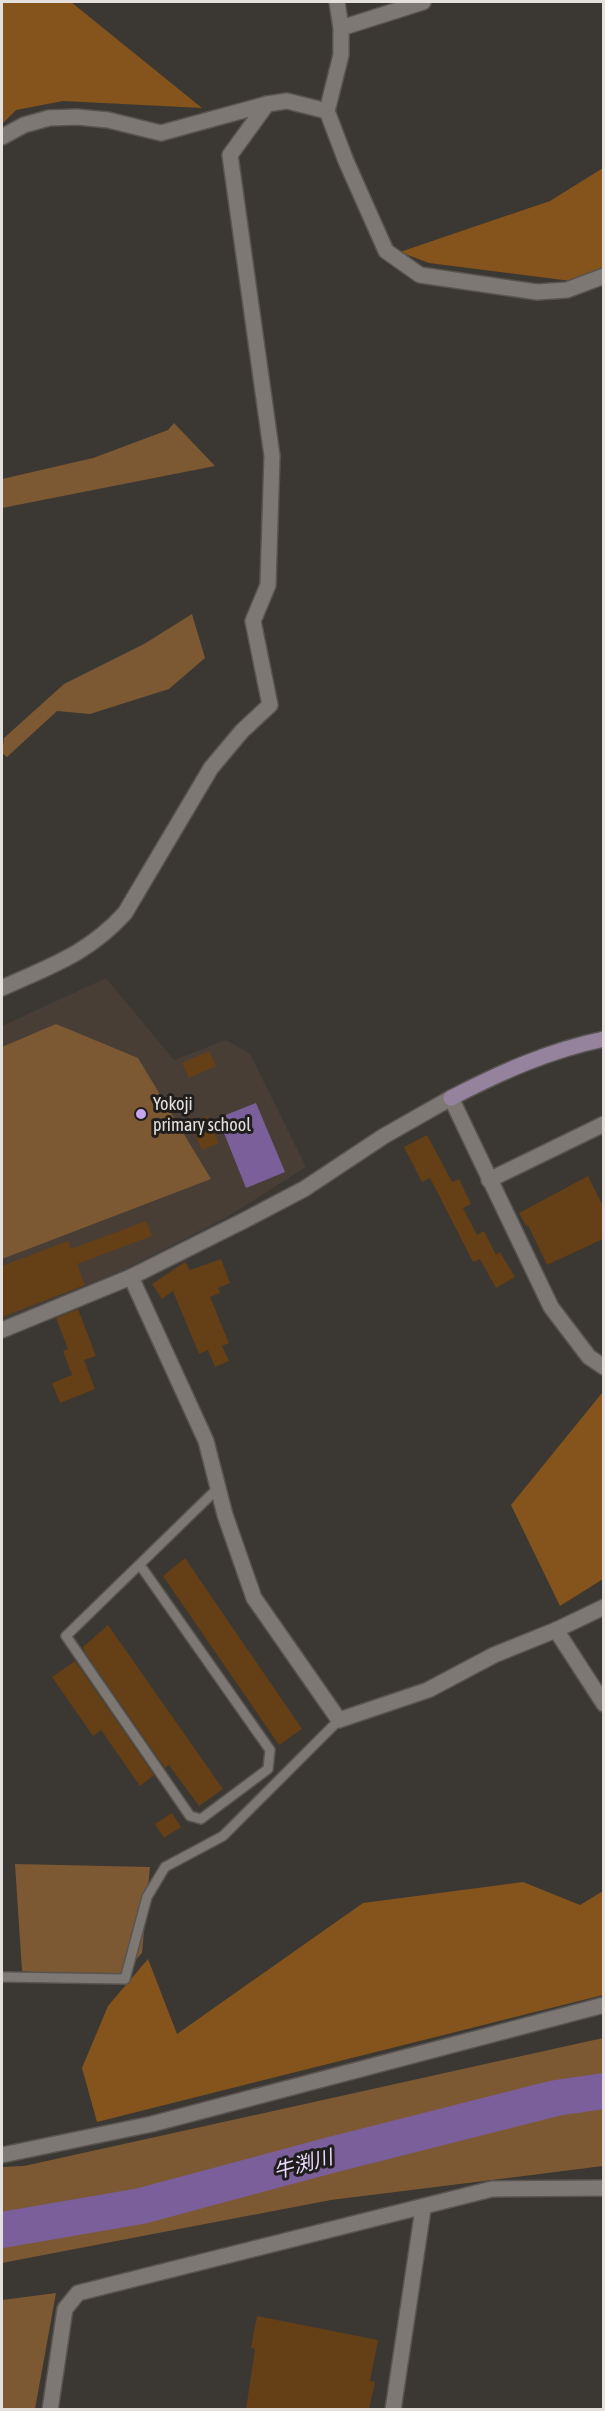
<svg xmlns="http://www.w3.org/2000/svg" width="605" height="2411" font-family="'Asap Condensed','Noto Sans JP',sans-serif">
  <rect width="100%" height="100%" fill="#3b3732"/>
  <path fill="#483e36" d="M106,978L174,1060L226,1040L250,1054L306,1167L227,1217L126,1269L2,1319V1026Z"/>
  <g fill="#7c5833">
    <path d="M174,423L215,466L2,508V479L93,458L168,430Z"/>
    <path d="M192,614L205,658L169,689L90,714L57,711L7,757L2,753L4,738L64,684L144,644Z"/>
    <path d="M56,1024L138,1058L211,1179L2,1259V1047Z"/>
    <path d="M15,1864L150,1867L142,1953L116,1981L22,1971Z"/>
    <path d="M603,2038V2166L331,2200L2,2263V2167L24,2166Z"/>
    <path d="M56,2293L35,2409H2V2300Z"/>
  </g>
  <g fill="#85541c">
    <path d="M2,2H71L202,108L63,101L16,110L2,124Z"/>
    <path d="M603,168V285L429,263L400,252L550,201Z"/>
    <path d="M602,1393L604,1394L603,1579L560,1606L511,1505Z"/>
    <path d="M523,1882L580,1905L603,1891V1995L97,2122L82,2068L108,2006L148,1959L177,2034L363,1903Z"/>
  </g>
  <path fill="#7b5f9a" d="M256,1103L285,1172L246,1188L218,1118Z"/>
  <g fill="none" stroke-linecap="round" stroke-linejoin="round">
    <path stroke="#7b5f9a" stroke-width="36" d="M2,2230L141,2206L327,2156L556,2098L604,2091"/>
  </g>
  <g fill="#653f15">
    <path d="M209,1051L216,1066L189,1078L182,1063Z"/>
    <path d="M207,1116L219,1143L202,1150L190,1123Z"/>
    <path d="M427,1135L452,1182L459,1179L471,1204L463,1208L477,1235L484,1231L496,1255L500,1252L515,1277L496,1288L480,1259L473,1262L430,1178L422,1182L404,1147Z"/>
    <path d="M588,1176L603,1206V1239L547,1265L528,1225L526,1226L519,1213Z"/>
    <path d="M146,1221L152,1236L77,1264L85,1285L2,1317V1266L68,1241L71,1249Z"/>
    <path d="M221,1259L230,1283L218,1288L220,1293L210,1297L229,1343L222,1346L229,1361L215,1367L208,1350L199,1354L173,1291L162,1299L152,1284L185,1262L190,1270Z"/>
    <path d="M78,1309L96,1356L84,1360L95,1389L60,1403L52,1383L72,1375L63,1351L68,1349L56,1318Z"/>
    <path d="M185,1558L302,1729L279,1745L163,1576Z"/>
    <path d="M108,1625L223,1789L199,1806L169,1765L165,1768L86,1654L83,1647Z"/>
    <path d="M75,1661L154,1775L140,1786L101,1730L93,1736L52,1677Z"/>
    <path d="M172,1813L181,1827L164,1838L155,1824Z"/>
    <path d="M257,2316L378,2340L370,2381L375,2382L369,2409H246L255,2349L251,2348Z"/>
  </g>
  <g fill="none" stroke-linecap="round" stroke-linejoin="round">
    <defs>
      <g id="lane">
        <path d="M140,1565L270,1750L268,1769L201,1819L190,1816L66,1636L218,1488"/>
        <path d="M2,1977L125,1979L147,1897L165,1867L223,1836L339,1720"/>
      </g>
      <g id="street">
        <path d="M337,2L341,28V55L327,111L346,161L386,251L420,275L537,292L567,290L604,276"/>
        <path d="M341,28L423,2"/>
        <path d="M2,137L24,125L49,118L77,117L108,120L161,133L267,104L287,101L327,111"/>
        <path d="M2,988C50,966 88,954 125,913L211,768L242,731L270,705L253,621L268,585L272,456L230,155L267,104"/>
        <path d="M489,1180L604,1124"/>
        <path d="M131,1277L206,1441L225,1515L254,1598L339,1720L428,1690L494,1655L556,1630L604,1607"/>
        <path d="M2,1330L131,1277L245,1220L304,1189L384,1136L451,1098L551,1307L589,1357L604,1367"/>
        <path d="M556,1630L604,1704"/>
        <path d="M2,2155L152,2124L604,2005"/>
        <path d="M50,2410L65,2309L78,2293L492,2189L604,2188"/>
        <path d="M393,2410L423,2209"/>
      </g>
      <path id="secondary" d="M451,1098C499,1073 550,1050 604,1039"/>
    </defs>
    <use href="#lane" stroke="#585451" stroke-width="12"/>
    <use href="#street" stroke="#585451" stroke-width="18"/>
    <use href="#secondary" stroke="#585451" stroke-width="18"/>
    <use href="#lane" stroke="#7d7873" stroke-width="9"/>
    <use href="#street" stroke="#7d7873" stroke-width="15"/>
    <use href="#secondary" stroke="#95839d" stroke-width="15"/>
  </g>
  <circle fill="#c8a6ef" stroke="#201e1d" stroke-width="2" cx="141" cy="1114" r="6"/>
  <g text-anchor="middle" stroke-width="6" stroke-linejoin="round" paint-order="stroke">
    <g font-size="18" fill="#e3e0dd" stroke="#201e1d" text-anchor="start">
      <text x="153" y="1110">Yokoji<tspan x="153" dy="21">primary school</tspan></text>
    </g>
    <g font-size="20" font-style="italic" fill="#eadbfe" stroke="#201e1d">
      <text transform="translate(303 2164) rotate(-15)" y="7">牛渕川</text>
    </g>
  </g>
  <rect width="605" height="2411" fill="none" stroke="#e3e0dd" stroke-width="6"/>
</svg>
